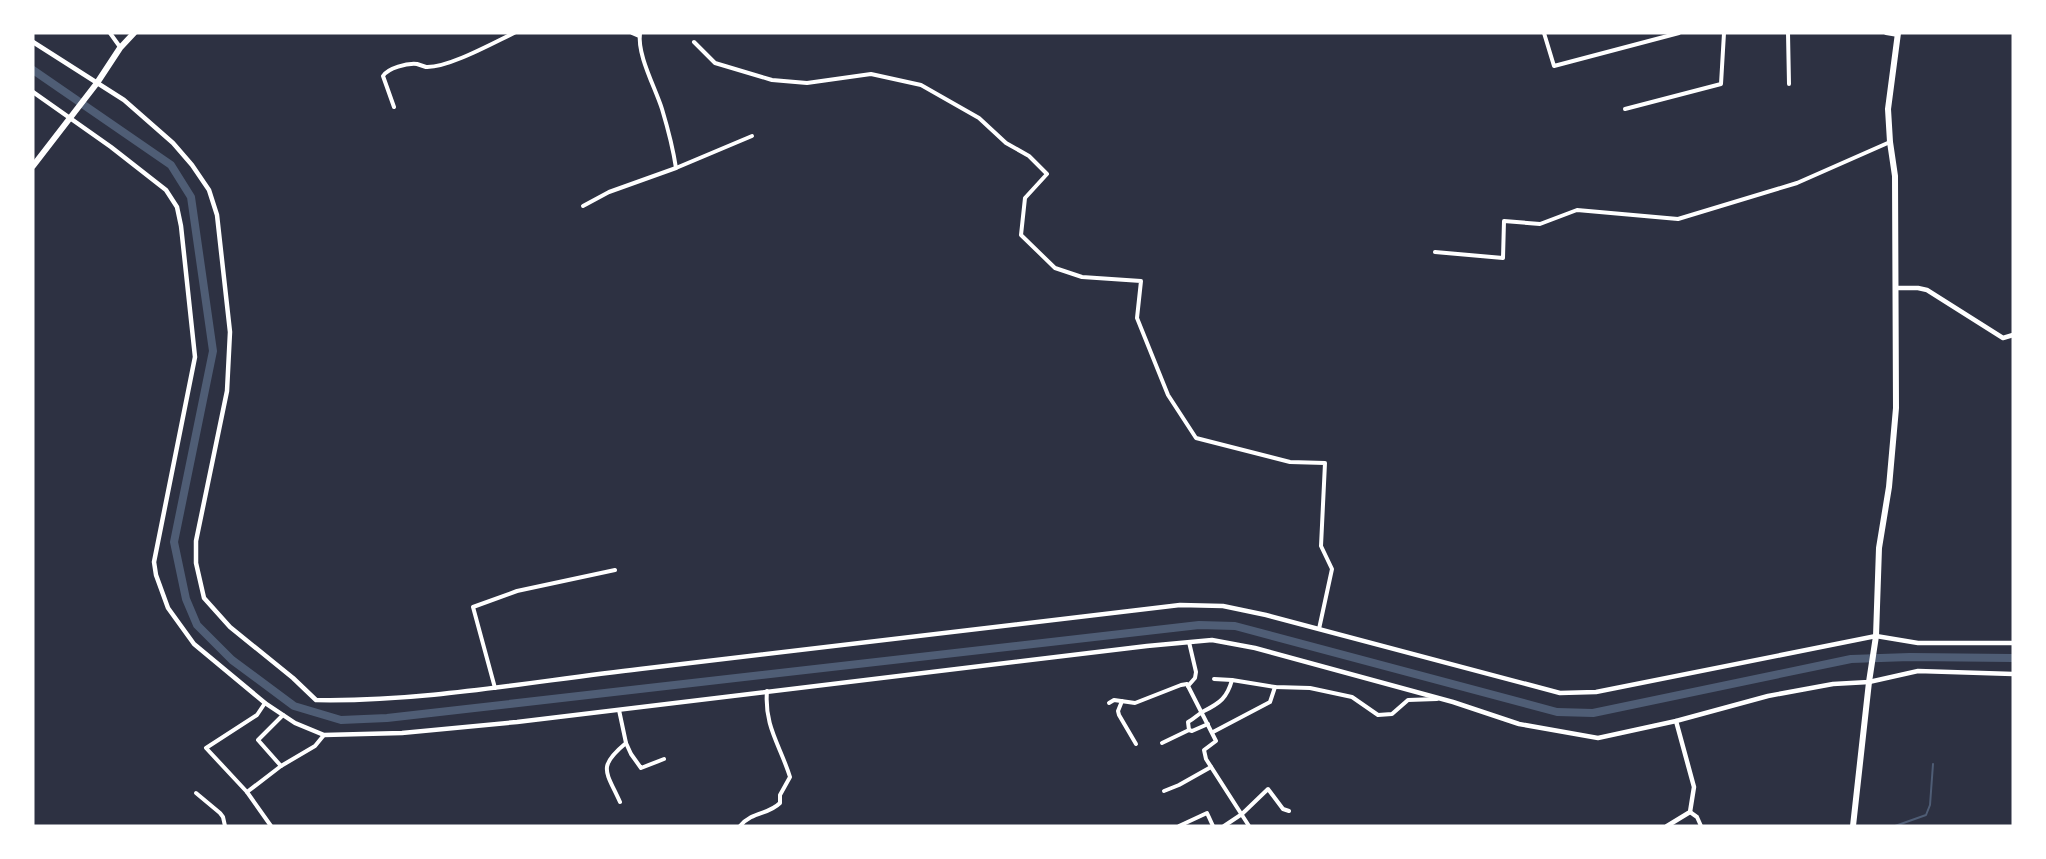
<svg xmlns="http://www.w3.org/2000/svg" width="2046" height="859" font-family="Quicksand,sans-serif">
  <rect width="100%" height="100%" fill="#2d3142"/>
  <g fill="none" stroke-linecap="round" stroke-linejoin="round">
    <path stroke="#4f5d75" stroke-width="2" d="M1895,826L1926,815L1930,805L1933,764"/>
    <path stroke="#4f5d75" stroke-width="8" d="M33,70L171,165L191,197L213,351L174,542L186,599L197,625L232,660L294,706L341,720L387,718L1199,625L1235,626L1557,712L1593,713L1851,659L1910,657L2013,658"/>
    <g stroke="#fff" stroke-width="4">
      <path d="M110,33L120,47"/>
      <path d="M632,33L639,36"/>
      <path d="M640,33C637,55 655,87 662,109C668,129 673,148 676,168"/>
      <path d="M1544,33L1554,66L1679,33"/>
      <path d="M1788,33L1789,84"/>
      <path d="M1886,33L1898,35"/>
      <path d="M694,42L715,63L772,80L807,83L871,74L921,85L979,118L1006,143L1029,156L1047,174L1025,198L1021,235L1055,268L1082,277L1141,281L1137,318L1168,395L1196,438L1290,462L1325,463L1321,546L1332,569L1319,629"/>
      <path d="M394,107L383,76C388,68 407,63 417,64C420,65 423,66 426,67C448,68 493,43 514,33"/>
      <path d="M1625,109L1721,84L1724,33"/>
      <path d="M583,206L609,192L676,168L752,136"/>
      <path d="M1435,252L1503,258L1504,221L1540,224L1577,210L1678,219L1797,183L1890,142"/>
      <path d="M1189,642L1196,672L1195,678L1188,686L1216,741L1204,750L1206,759L1249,826"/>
      <path d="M1214,679L1232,680L1275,687L1310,688L1352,697L1378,715L1392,714L1408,700L1437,699"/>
      <path d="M495,688L473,607L517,591L615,570"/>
      <path d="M1122,701L1118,711L1119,715L1136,744"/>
      <path d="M265,703L257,715L206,748L247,792L271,826"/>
      <path d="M1109,703L1114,700L1135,703L1181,685L1187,684L1188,686"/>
      <path d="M619,710L626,743C597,767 606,771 620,802"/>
      <path d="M1189,730L1192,731L1208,724"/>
      <path d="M1213,732L1270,702L1275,687"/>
      <path d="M626,743L631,754L641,768L664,759"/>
      <path d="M1162,743L1189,730L1188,722C1194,719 1198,714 1204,711C1220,703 1227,698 1232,680"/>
      <path d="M281,766L258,740L283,715"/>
      <path d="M1164,791L1179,785L1211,767"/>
      <path d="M247,792L281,766L315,746L324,735"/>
      <path d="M196,793L220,813L223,817L225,826"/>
      <path d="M1690,812L1697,817L1701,826"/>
      <path d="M740,826C753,811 768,815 780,803V795L790,777C780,745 764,726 767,691"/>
      <path d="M1179,826L1207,813L1213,826"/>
      <path d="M1224,826L1242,814L1268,789L1283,809L1289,811"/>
    </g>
    <g stroke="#fff" stroke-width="4.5">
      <path d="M33,42L124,100L173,143L192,165L209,190L217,215L230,332L227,391L196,541V563L204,598L230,627L293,678L316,700C425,702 533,681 640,669C820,648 1000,627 1180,605L1223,606L1266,615L1560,693L1596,692L1876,636L1918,643H2013"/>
      <path d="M33,92L111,147L166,190L177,207L181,226L195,357L154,562L156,575L168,608L194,644L265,703L295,723L324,735L402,733L517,722L1147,646L1212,640L1255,648L1453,702L1519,724L1598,738L1676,721L1768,696L1833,684L1869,682L1918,671L2013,674"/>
      <path d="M1897,288H1918L1927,290L2003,338L2013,335"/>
      <path d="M1667,826L1690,812L1694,787L1676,721"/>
    </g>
    <path stroke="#fff" stroke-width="6" d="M33,166L97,83L120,48L134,33"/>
    <path stroke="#fff" stroke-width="6" d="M1853,826L1869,682L1876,636L1879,548L1889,487L1896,408L1895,176L1890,142L1888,109L1898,33"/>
  </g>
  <rect width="2046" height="859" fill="none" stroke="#ffffff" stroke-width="69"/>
</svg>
